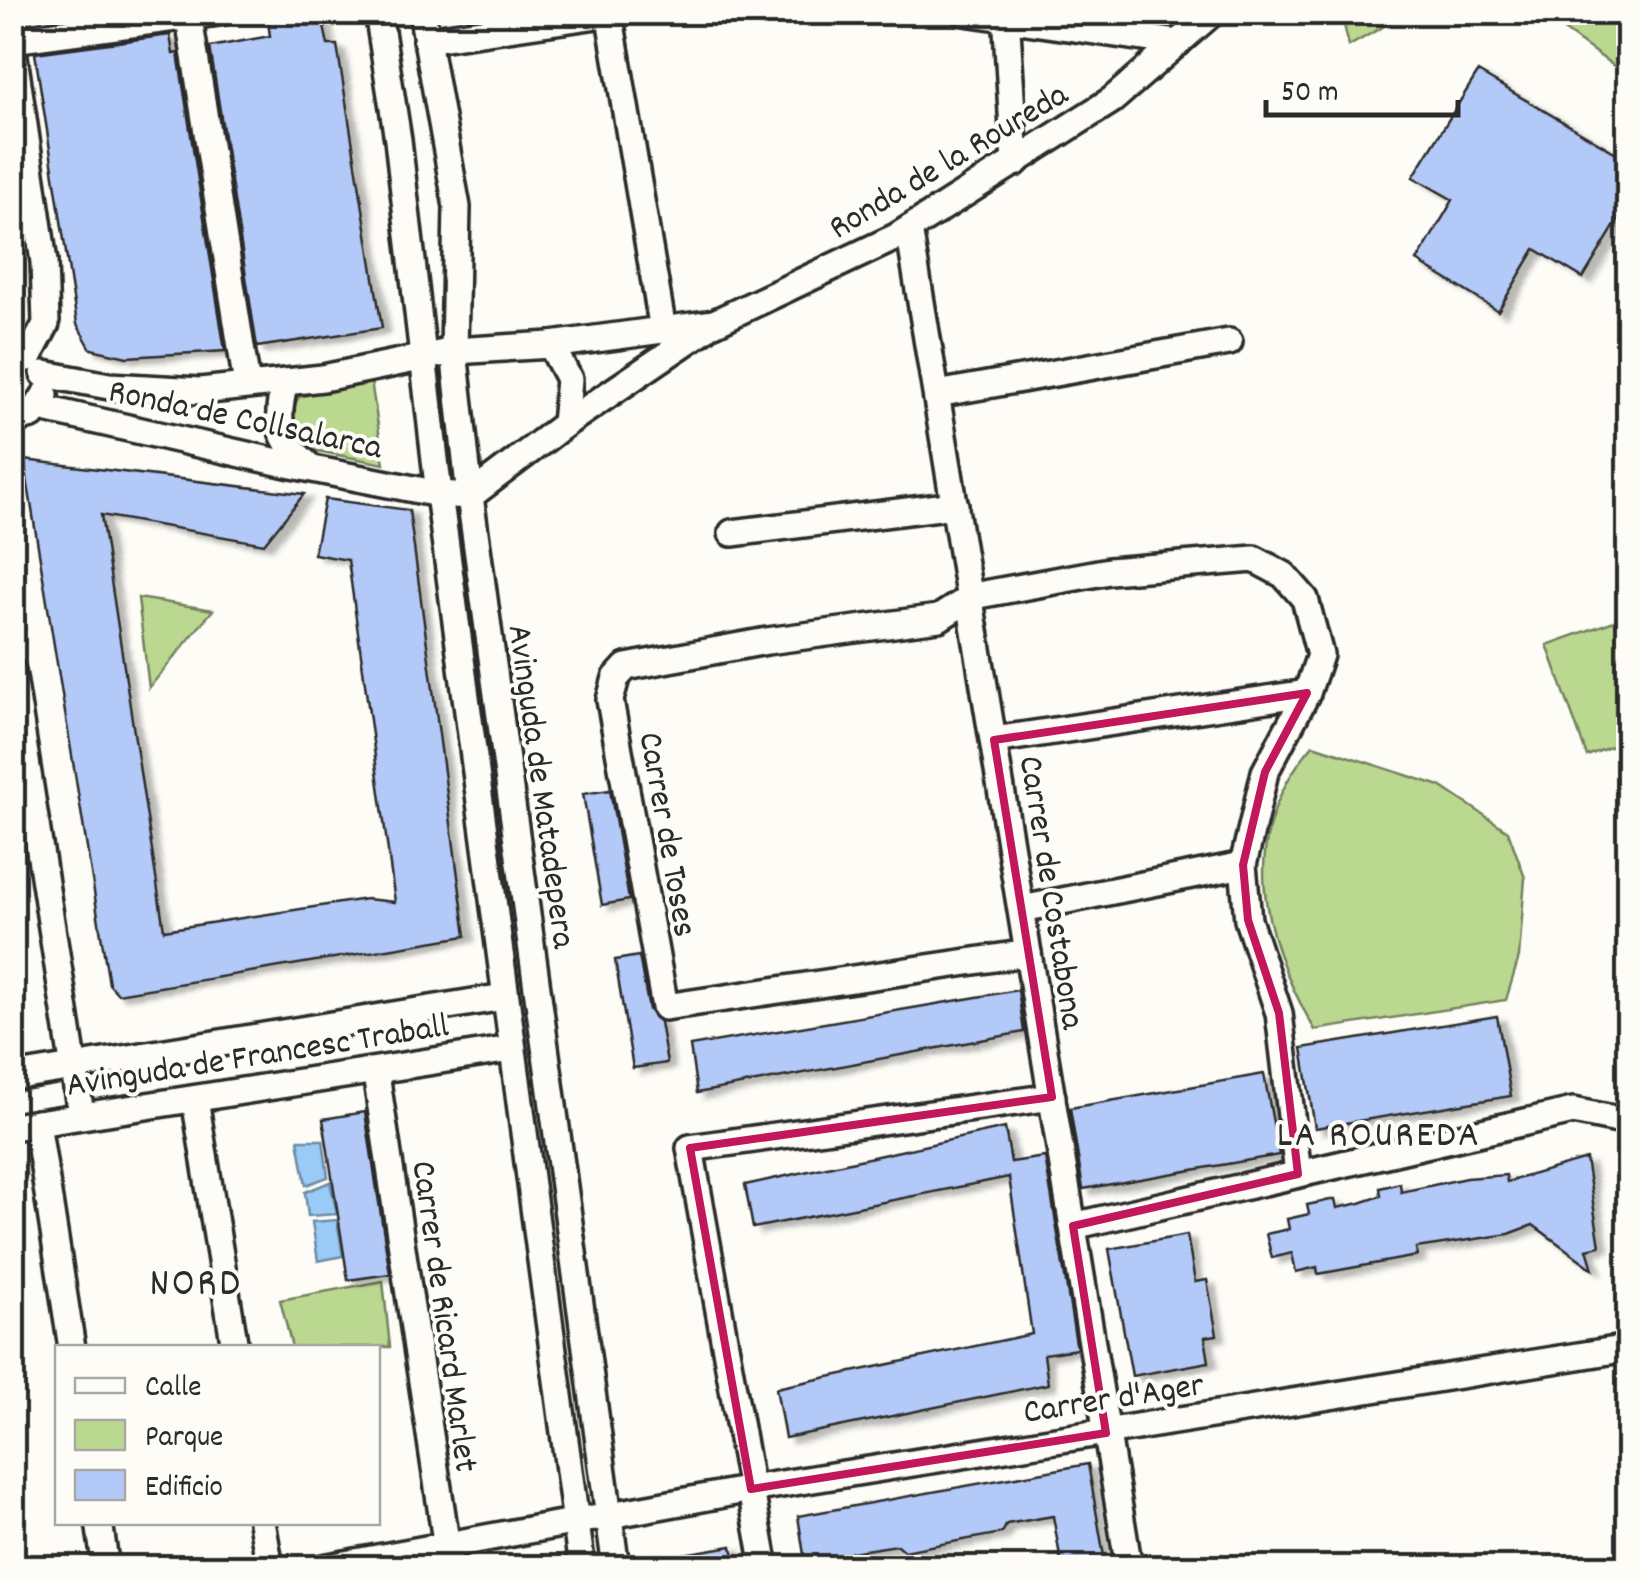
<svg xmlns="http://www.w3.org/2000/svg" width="1641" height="1580" font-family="Dekko,sans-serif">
  <defs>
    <filter id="shadow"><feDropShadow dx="8" dy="5" stdDeviation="2.5" flood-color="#0004"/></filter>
  </defs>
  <rect width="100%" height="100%" fill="#fdfcf7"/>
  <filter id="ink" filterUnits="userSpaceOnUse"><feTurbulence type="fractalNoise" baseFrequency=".01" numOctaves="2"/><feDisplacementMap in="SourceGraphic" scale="20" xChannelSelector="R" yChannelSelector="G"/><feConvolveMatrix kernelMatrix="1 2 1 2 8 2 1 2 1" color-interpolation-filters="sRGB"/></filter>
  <g filter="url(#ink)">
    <g fill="#bbd890" stroke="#73825e" stroke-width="2.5">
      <path d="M1341,12H1407V13L1349,46Z"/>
      <path d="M1539,13H1628V76L1540,13Z"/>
      <path d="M371,381L384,464L312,450L297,439L290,413L299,397Z"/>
      <path d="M138,598L213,610L149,688Z"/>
      <path d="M1628,616V740L1587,756L1547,645Z"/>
      <path d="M1313,745L1440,786L1508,831L1525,878L1519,957L1506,1000L1315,1030C1260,936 1236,834 1313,745Z"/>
      <path d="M383,1281L390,1347H292L280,1300Z"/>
    </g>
    <g fill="#99cbf6" stroke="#6d8ba5" stroke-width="2.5">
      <path d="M298,1140H323L328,1177L306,1185Z"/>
      <path d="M330,1182L337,1214L308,1216L305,1192Z"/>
      <path d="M337,1220L343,1256L318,1261L312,1222Z"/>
    </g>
    <g fill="#b3c9f8" stroke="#2b2b2b" stroke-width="2.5" filter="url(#shadow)">
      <path d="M277,12H321L328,45H337L382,328L257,347L210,47L270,36L267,15Z"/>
      <path d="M170,35L173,54L178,53L225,351L127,357L91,349L77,324L35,53Z"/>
      <path d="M1478,72L1628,160V204L1583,278L1535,249L1498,311L1417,261L1453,200L1413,177Z"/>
      <path d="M24,460L304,494L264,544L101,515L164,930L366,899L395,902L348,560L314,554L325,499L409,510L466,936L118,994L109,984Z"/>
      <path d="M610,790L629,900L602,905L583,794Z"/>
      <path d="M639,956L649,1010L660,1022L667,1063L633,1068L615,960Z"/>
      <path d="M1018,990L1024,1032L697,1093L690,1046Z"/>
      <path d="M1497,1016L1511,1096L1315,1128L1302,1048Z"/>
      <path d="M1264,1074L1279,1155L1083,1189L1070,1108Z"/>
      <path d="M365,1112L390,1274L348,1280L323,1119Z"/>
      <path d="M1005,1128L1011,1162L1045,1157L1077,1349L1044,1354L1048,1384L785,1438L776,1388L1032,1334L1009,1177L753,1228L745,1185Z"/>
      <path d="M1586,1159L1600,1246L1587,1249L1593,1269L1533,1225L1509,1234L1416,1248L1417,1256L1318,1274L1317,1267L1296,1272L1292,1253L1272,1258L1266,1234L1289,1229L1287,1219L1309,1214L1307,1205L1335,1199L1337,1208L1360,1203L1381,1196L1380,1188L1400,1183L1401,1192L1466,1178L1506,1175L1507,1182Z"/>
      <path d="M1187,1235L1195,1282L1207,1280L1217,1335L1205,1337L1209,1362L1132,1376L1109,1249Z"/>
      <path d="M1088,1464L1106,1568H1062L1053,1516L1007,1524L1002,1533L904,1551L897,1545L852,1552L856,1568H806L798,1516Z"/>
      <path d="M732,1546L736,1568H672L671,1556Z"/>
    </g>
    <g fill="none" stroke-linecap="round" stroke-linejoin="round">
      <defs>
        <g id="minor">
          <path d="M188,12L247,385"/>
          <path d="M378,12L398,140L439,494L582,1568"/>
          <path d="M422,12L457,207L454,351L470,496L616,1568"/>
          <path d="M609,12L663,330"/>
          <path d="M964,12L1178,43"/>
          <path d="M1006,12L1015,163"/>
          <path d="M12,40L220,12"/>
          <path d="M426,40L618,12"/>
          <path d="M12,43L44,262L46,324L28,358"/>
          <path d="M909,229L1129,1568"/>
          <path d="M551,345L569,379L565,424"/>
          <path d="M44,374L109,386L200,391L323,378L454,351L551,345L714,323L896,237L1112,100L1213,12"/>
          <path d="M285,382C275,420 277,439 308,465"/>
          <path d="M937,394L1229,342"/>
          <path d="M40,408L282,463L439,494L470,496L565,424L705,329"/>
          <path d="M12,420L32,415L45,395"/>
          <path d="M732,533L955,505"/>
          <path d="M12,671L81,1114"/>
          <path d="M994,740L1307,693"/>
          <path d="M1022,909L1243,865"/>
          <path d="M1028,953L665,1007L610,700L616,678L626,667L767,641L939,618L973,596L1109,571L1254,559L1284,575L1305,599L1320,655L1307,693L1265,772L1243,865L1248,920L1279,1013L1298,1174"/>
          <path d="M376,1074L450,1568"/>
          <path d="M12,1077L504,997"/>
          <path d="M195,1099L235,1348"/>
          <path d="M37,1123L72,1348"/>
          <path d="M12,1127L511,1049"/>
          <path d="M1073,1226L1573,1111L1628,1122"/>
          <path d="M99,1522L106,1568"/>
          <path d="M262,1522L270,1568"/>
          <path d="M323,1568L751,1489L1628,1348"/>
          <path d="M765,1568L690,1148L1052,1097"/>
        </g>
      </defs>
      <use href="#minor" stroke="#2b2b2b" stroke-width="32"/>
      <use href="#minor" stroke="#fdfcf7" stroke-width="25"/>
    </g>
  </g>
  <path fill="none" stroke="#c2185b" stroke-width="8" stroke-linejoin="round" d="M1307,693L1265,772L1243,865L1248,920L1279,1013L1298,1174L1073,1226L1106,1433L751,1489L690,1148L1052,1097L994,740Z"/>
  <g text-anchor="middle" stroke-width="8" stroke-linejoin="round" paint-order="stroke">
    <g font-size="35" fill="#2b2b2b" stroke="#fdfcf7">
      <text transform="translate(947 159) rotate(-31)" y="12">Ronda de la Roureda</text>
      <text transform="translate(246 417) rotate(12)" y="12">Ronda de Collsalarca</text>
      <text transform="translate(544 786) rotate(82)" y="12">Avinguda de Matadepera</text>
      <text transform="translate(670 834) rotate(80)" y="12">Carrer de Toses</text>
      <text transform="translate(1054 892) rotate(81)" y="12">Carrer de Costabona</text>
      <text transform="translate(257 1053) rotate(-9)" y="12">Avinguda de Francesc Traball</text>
      <text transform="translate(447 1316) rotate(82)" y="12">Carrer de Ricard Marlet</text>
      <text transform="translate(1113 1396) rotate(-9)" y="12">Carrer d'Ager</text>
    </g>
    <g font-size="38" letter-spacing="2.5" fill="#2b2b2b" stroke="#fdfcf7">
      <text x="1379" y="1145">LA ROUREDA</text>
    </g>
    <g font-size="40" letter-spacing="2.5" fill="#2b2b2b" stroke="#fdfcf7">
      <text x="196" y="1294">NORD</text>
    </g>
  </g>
  <rect width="1641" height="1580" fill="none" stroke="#fdfcf7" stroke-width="50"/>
  <rect x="25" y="25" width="1591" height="1530" fill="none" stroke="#2b2b2b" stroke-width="4" filter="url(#ink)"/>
  <rect x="55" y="1345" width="325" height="180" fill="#fdfcf7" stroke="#a9a8a5" stroke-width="2.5"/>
  <rect x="75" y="1378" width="50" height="15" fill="#fdfcf7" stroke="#a9a8a5" stroke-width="2.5"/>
  <text x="145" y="1395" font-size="30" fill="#2b2b2b">Calle</text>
  <rect x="75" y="1420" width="50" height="30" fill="#bbd890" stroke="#a9a8a5" stroke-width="2.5"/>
  <text x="145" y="1445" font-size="30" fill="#2b2b2b">Parque</text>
  <rect x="75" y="1470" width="50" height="30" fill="#b3c9f8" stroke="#a9a8a5" stroke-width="2.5"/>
  <text x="145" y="1495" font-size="30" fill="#2b2b2b">Edificio</text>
  <path d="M1266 100v15h192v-15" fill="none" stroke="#2b2b2b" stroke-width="5"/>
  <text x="1281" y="100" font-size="30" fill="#2b2b2b" stroke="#fdfcf7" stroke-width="8" paint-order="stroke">50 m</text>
</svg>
